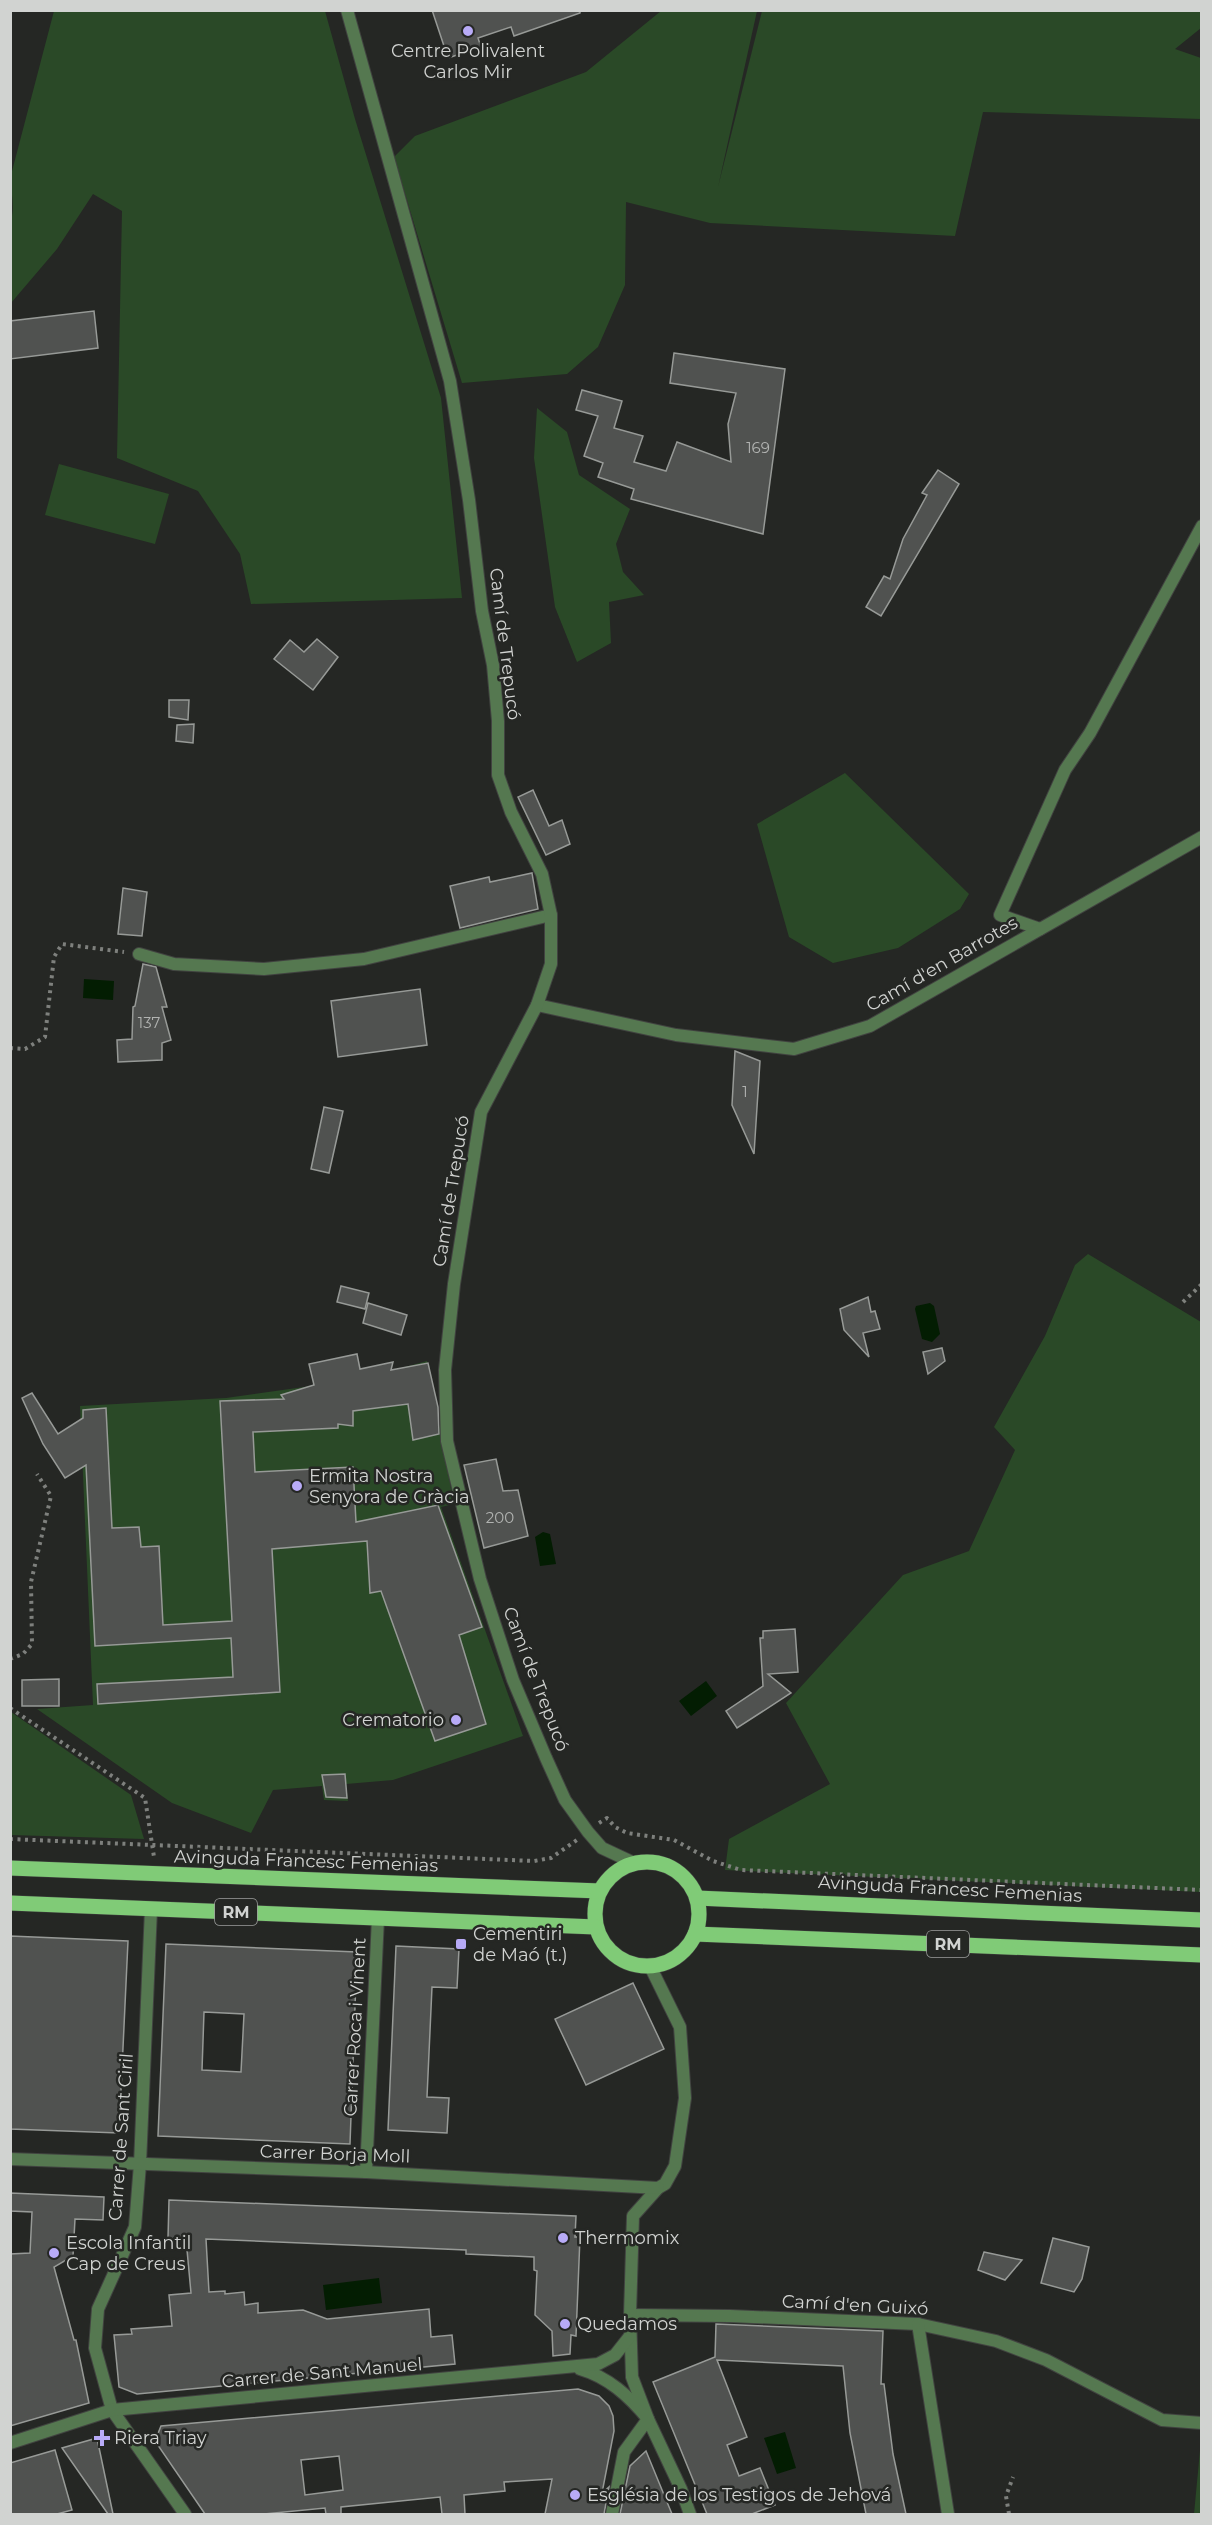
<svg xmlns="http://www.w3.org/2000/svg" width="1212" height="2525" font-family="Montserrat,sans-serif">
  <rect width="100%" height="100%" fill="#252724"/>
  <g fill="#2a4927">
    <path d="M54,11H325L355,119L441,398L462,598L251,604L240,554L198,491L117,458L122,211L93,194L57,249L11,303L10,222C16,209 10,190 11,175Z"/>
    <path d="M661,11H757L718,187L762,11H1201V28L1175,49L1201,58V119L983,112L955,236L710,223L626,202L625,285L598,347L567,374L462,383L394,157L415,136L586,72Z"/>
    <path d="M537,408L567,432L579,475L630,509L616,544L623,572L644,595L609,602L611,643L577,662L555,607L534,458Z"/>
    <path d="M59,464L169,494L155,544L45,515Z"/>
    <path d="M845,773L969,894L960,909L898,948L833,963L789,937L757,824Z"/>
    <path d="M1088,1254L1201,1322V1892L725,1870L729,1839L830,1784L786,1703L903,1575L969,1551L1015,1450L994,1427L1045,1336L1075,1265Z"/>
    <path d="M427,1361L454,1504L441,1507L523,1736L393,1780L346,1784L348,1801L324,1800L322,1786L273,1790L251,1833L172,1803L37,1709L93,1705L80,1406L226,1398L361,1379Z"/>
    <path d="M11,1712L131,1795L144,1839L11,1835Z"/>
    <path d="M1201,2440V2514H1194Z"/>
  </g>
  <g fill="#031d02">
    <path d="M84,979L114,981L113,1000L83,998Z"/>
    <path d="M930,1303L934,1306L940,1334L932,1342L922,1339L915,1309L916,1306Z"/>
    <path d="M543,1532L550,1534L556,1564L540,1566L535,1537Z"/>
    <path d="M706,1681L717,1696L691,1716L679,1701Z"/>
    <path d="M379,2278L382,2303L326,2310L323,2285Z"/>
    <path d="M785,2432L796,2468L777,2474L764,2438Z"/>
  </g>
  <g fill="#505250" stroke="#979a97" stroke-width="1.5" fill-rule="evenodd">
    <path d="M432,10H580V13L514,36L511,27L478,38L481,47L448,58Z"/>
    <path d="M94,311L98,348L10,359V321Z"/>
    <path d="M674,353L785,369L763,534L631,499L634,489L598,477L603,463L584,456L598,416L576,410L582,390L622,401L614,428L643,436L634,462L666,471L677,442L731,462L728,424L736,393L670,383Z"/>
    <path d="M938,470L959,484L881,616L866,607L884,576L890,579L903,539L927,495L922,493Z"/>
    <path d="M317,639L338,657L313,690L274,659L290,640L304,652Z"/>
    <path d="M169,700H189L188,720L169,717Z"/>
    <path d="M194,724L193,743L176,741L177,725Z"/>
    <path d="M533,790L549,826L562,820L570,844L546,855L518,797Z"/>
    <path d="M532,873L538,909L460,928L450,886L489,877L490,882Z"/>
    <path d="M123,888L147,892L142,936L118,934Z"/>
    <path d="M143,964L156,967L167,1007H162L171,1040L162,1043V1060L118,1062L117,1040L132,1039L133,1007L135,1006Z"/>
    <path d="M420,989L427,1045L338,1057L331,1001Z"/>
    <path d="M735,1051L760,1061L754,1154L732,1105Z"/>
    <path d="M324,1107L343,1111L329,1173L311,1169Z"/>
    <path d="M341,1286L369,1293L365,1309L337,1302Z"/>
    <path d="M868,1297L871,1312L875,1311L880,1329L863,1333L869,1357L844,1330L840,1309Z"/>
    <path d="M368,1303L407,1315L401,1335L363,1323Z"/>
    <path d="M942,1348L945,1361L928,1374L923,1352Z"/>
    <path d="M357,1354L360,1369L393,1362L391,1370L428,1363L438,1407L439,1434L413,1440L408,1404L353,1411V1426L338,1424V1428L253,1432L255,1472L353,1467L356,1522L438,1505L482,1627L459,1635L486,1724L435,1741L381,1591L370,1593L367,1541L272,1549L280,1692L98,1704L97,1684L233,1677L231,1638L95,1646L86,1465L65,1478L43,1444L22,1398L32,1393L58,1434L83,1418V1410L106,1408L112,1528L139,1527L141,1547L159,1546L163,1625L232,1621L220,1401L284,1399L281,1395L314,1385L309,1364Z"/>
    <path d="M496,1459L503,1491L518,1490L528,1536L484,1548L464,1465Z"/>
    <path d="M795,1629L798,1672L768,1674L791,1693L737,1728L726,1711L763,1686L760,1638H763V1631Z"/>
    <path d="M59,1679V1706H22V1680Z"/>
    <path d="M345,1774L347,1798L326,1797L322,1775Z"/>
    <path d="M10,1936L128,1941L119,2133L10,2129Z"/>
    <path d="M166,1944L357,1952L350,2144L158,2136ZM204,2012L244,2014L241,2072L202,2070Z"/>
    <path d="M396,1946L459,1949L457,1988L432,1987L427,2097L449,2098L447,2133L388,2130Z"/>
    <path d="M633,1983L664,2049L586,2085L555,2019Z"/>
    <path d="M10,2193L104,2197L103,2220L75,2219L73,2256L54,2267L74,2340H76L89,2403L10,2426V2254L30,2253L32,2212L10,2211Z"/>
    <path d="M169,2200L576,2216L575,2237H580L576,2336L571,2335L570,2354L553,2356L552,2331L535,2315L537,2271L534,2270V2257L466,2254V2250L206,2239L209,2292L225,2291V2294L244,2292L245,2305L258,2303V2313L303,2310L327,2319L429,2309L431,2337L452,2335L455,2364L137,2394L119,2387L114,2335L132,2334L131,2329L172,2326L169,2295L191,2293L186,2239L168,2238Z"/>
    <path d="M1053,2238L1089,2247L1082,2279L1074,2292L1041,2283Z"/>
    <path d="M984,2252L1022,2260L1005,2280L978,2270Z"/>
    <path d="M716,2324L883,2331L881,2384H884L893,2454L906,2514H866L850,2433L843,2366L717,2360L747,2437L727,2445L739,2476L760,2468L775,2505L752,2514H707L653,2382L715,2357Z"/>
    <path d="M578,2389L599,2396L609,2406L613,2416L614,2431L602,2493L609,2487L604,2514H545L552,2479L504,2482L505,2491L464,2495L465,2514H442L440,2497L341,2507V2514H326L325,2508L264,2514H205L155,2441L161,2426ZM339,2456L343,2490L305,2495L301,2460Z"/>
    <path d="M97,2438L113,2514H108L62,2448Z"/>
    <path d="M55,2450L72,2510L57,2514H10V2463Z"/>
    <path d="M646,2451L667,2502L672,2514H620L630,2466Z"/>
  </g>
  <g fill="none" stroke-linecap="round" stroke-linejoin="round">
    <defs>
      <path id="pedestrian" d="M630,2315L730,2316L918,2324L996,2341L1046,2360L1162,2420L1202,2423"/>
      <g id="minor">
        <path d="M1040,929L1000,915L1065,770L1090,733L1202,526"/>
        <path d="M139,954L174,964L264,969L364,959L551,915"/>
        <path d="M537,1005L676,1035L794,1049L870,1026L1202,837"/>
        <path d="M151,1909L140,2164L135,2227L98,2309L95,2348L112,2410L185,2514"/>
        <path d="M650,1966L680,2027L685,2098L675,2166L665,2184L658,2188L633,2216L630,2315L632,2377L648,2419L681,2489L690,2514"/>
        <path d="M10,2159L366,2172L658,2188"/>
        <path d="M366,2172L378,1918"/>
        <path d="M918,2324L948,2514"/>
        <path d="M580,2369C608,2377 629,2396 648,2419L624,2452L612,2514"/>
        <path d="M10,2443L112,2410L598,2364L615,2355L630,2336"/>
      </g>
      <path id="tertiary" d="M347,10L450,381L469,500L482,611L493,665L498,721V775L511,812L542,874L551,915V964L537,1005L481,1112L454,1284L445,1370L447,1441L480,1579L513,1680L546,1758L565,1800L588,1832L602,1848L634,1863"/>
      <g id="primary">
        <circle cx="647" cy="1914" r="52"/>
        <path d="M10,1868L600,1891"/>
        <path d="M697,1898L1202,1920"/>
        <path d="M10,1903L596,1927"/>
        <path d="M695,1934L1202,1955"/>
      </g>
    </defs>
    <use href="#pedestrian" stroke="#414340" stroke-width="14"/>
    <use href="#minor" stroke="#414340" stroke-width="14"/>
    <use href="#tertiary" stroke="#414340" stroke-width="14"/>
    <use href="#primary" stroke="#414340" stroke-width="16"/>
    <g stroke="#7e807d" stroke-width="4" stroke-dasharray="3 4.5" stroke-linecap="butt">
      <path d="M10,1048L25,1049L45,1037L54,957L62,944L124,952"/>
      <path d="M1183,1302L1202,1284"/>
      <path d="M10,1659L23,1654L32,1644L31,1582L51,1496L37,1474"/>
      <path d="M10,1708L145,1798L154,1857"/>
      <path d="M599,1823L607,1818L615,1827L627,1833L674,1840L713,1861L741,1870L1202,1890"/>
      <path d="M10,1839L534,1861L551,1858L577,1840"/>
      <path d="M1009,2514L1006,2496L1013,2477"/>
    </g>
    <use href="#pedestrian" stroke="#557850" stroke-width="12"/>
    <use href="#minor" stroke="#557850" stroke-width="12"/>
    <use href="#tertiary" stroke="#557850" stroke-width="12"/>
    <use href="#primary" stroke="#80cb77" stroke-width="15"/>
  </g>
  <g fill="#b8abf7" stroke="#252724" stroke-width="2">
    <circle cx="468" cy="31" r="6"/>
    <circle cx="297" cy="1486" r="6"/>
    <circle cx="456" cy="1720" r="6"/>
    <rect x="455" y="1938" width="12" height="12" rx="3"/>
    <circle cx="563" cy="2238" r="6"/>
    <circle cx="54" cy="2253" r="6"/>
    <circle cx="565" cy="2324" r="6"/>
    <path d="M99 2429h6v6h6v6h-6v6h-6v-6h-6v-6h6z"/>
    <circle cx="575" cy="2495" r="6"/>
  </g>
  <g text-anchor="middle" stroke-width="5" stroke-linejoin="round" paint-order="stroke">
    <g font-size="15" fill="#b1b3b1">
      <text x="758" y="453">169</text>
      <text x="149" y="1028">137</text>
      <text x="745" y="1097">1</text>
      <text x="500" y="1523">200</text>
    </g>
    <g fill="#252724" stroke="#9d9f9d" stroke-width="1.5">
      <rect x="215" y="1899" width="42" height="26" rx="4.5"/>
      <rect x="927" y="1931" width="42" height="26" rx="4.5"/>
    </g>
    <g font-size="16" font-weight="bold" fill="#d1d3d1">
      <text x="236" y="1918">RM</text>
      <text x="948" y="1950">RM</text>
    </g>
    <g font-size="18" fill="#d1d3d1" stroke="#252724" text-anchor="start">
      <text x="468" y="57" text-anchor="middle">Centre Polivalent<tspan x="468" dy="21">Carlos Mir</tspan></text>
      <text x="309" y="1482">Ermita Nostra<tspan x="309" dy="21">Senyora de Gràcia</tspan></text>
      <text x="444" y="1726" text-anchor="end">Crematorio</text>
      <text x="473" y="1940">Cementiri<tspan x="473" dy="21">de Maó (t.)</tspan></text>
      <text x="575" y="2244">Thermomix</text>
      <text x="66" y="2249">Escola Infantil<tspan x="66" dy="21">Cap de Creus</tspan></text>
      <text x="577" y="2330">Quedamos</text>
      <text x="114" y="2444">Riera Triay</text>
      <text x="587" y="2501">Església de los Testigos de Jehová</text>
    </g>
    <g font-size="18" fill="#d1d3d1" stroke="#252724">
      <text transform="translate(505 644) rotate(83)" y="6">Camí de Trepucó</text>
      <text transform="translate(942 964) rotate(-30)" y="6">Camí d'en Barrotes</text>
      <text transform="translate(451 1191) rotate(-81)" y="6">Camí de Trepucó</text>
      <text transform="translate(536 1679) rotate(69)" y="6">Camí de Trepucó</text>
      <text transform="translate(306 1861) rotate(2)" y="6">Avinguda Francesc Femenias</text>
      <text transform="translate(950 1889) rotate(3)" y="6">Avinguda Francesc Femenias</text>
      <text transform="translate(355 2027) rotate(-87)" y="6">Carrer Roca i Vinent</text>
      <text transform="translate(121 2137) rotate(-86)" y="6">Carrer de Sant Ciril</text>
      <text transform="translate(335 2154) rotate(2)" y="6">Carrer Borja Moll</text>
      <text transform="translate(855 2305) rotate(3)" y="6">Camí d'en Guixó</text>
      <text transform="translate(322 2373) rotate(-5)" y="6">Carrer de Sant Manuel</text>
    </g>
  </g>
  <rect width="1212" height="2525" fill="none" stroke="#d1d3d1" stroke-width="24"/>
</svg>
